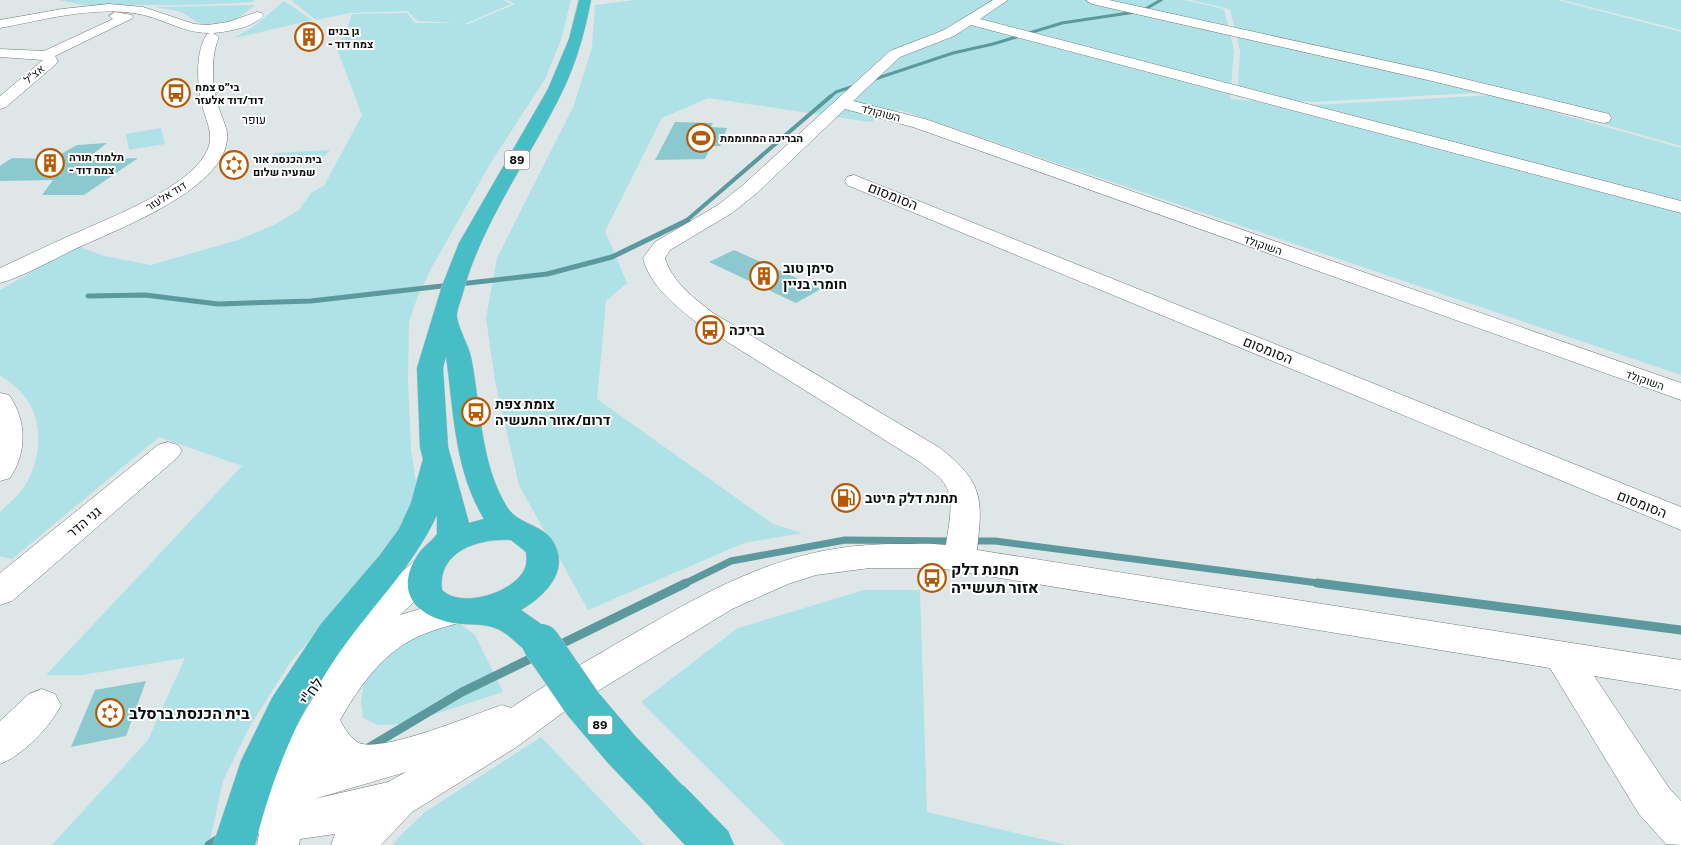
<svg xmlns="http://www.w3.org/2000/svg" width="1681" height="845" font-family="Commissioner,Heebo,sans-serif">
  <rect width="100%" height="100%" fill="#dee6e7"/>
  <g fill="#aee2e6">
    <path d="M59,0H253L254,2L197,5H84Z"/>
    <path d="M291,0H504L511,4L464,24H468L515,4L507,0H571L561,40L545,79L490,164L432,267L417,298L409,322L408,381L411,450L421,515L291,661L250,726L223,781L209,845H52L148,740L185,658L82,675H46L242,466L159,437L12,559L0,556V512C8,504 18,496 24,487C43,458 45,415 19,390C13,384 6,380 0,375V290L47,263L80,247L104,256L151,265L238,240L274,225L299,210L311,193L324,186L362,115L336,46L345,35L352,14L407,13L415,23H456L418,21L407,11L350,13L316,20Z"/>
    <path d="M635,0H1184L1224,9L1234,50L1230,99L1315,105L1492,95L1681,148V375L900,110L870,122L708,98L662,118L605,231L627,283L606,301L597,399L773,524L802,533L744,543L588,610L519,485L495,381L486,318L497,258L574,105L592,48L595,5Z"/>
    <path d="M1191,0H1557L1681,32V146L1491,92L1313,102L1237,97L1240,51L1230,9Z"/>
    <path d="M1563,0H1681V30Z"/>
    <path d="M284,1L312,20L234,38L253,27Z"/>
    <path d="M255,5L236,20L206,27L179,11L155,7Z"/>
    <path d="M161,128L165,144L129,150L126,134Z"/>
    <path d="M330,150L316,165H263L275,153Z"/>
    <path d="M864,590H920L927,812L1067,845H785L641,702L738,628Z"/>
    <path d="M459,623L475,635L503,692L405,724L378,725L363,718L361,702L364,682L384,658L429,626Z"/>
    <path d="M541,737L644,845H393L398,838L425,812Z"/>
  </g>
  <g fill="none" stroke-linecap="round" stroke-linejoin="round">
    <g stroke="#5c999e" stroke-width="3">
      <path d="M869,81L953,53L993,44L1062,23L1142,11L1161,0"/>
      <path d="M830,97L836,92L857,85"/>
    </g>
    <path stroke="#5c999e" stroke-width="4" d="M686,221L831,96"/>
    <path stroke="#5c999e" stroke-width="5" d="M88,296L145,295L218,304L311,301L547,274L612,257L688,220"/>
    <g stroke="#5c999e" stroke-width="7">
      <path d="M970,541H995L1326,584"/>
      <path d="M684,584L731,561L845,540L953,541"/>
    </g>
    <g stroke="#5c999e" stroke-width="9">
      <path d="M1317,583L1681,630"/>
      <path d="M557,646L686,583"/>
      <path d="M368,748L462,692L536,656"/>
      <path d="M209,845L220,838"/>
    </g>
  </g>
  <g fill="#8bc9cf">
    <path d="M675,122L713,123L711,127L727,128L720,146H711L705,159L655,160Z"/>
    <path d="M107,143L85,160L138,158L84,195H42L53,180L0,181V166L12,158L52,159L77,145Z"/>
    <path d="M734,250L821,289L796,303L709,262Z"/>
    <path d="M146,681L126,736L71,747L95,690Z"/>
  </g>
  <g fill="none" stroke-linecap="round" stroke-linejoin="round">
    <defs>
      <g id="minor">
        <path d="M993,0H1008L980,19L1681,201V213L971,25L954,36L900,57L853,101L925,119L1681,383V400L913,127L845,109L757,193L732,213L670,250L665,258C672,282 694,298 713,313L940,448C983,482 983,498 977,550L1681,660V690L1594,676L1669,788L1681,801V845L1666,844L1639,814L1550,668L939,568H870L816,575L788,584L732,609L565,711L515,748L412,812L381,845H331L335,834L300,839L299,845H257L259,833L242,828L236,814L242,800L272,777L290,737L314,696L304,693L299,682C323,634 374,598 413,562L425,559L437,562L441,571L437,580L400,615L456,598L468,602L473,611L468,620C453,625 438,628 424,634C384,650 361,684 340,720C344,728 350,738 359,743C383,753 475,714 502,705L511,708C549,682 589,660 628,637C718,585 789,544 896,544C913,544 930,543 946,545C948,528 955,502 946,486C941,476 928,469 920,462L697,323C675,305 650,286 643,258L655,242L718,205L743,185L890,51L944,30ZM406,772L388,782L314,799Z"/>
        <path d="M1086,0H1109L1432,71L1609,114L1611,118L1609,122L1603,123L1432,81L1092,4Z"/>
        <path d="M109,4L143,7L194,24L208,25L228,22L257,12L262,13L263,16C254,27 227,32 213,33L219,37C210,57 212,88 219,108C222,119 229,130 227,141C220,192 115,230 73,250C50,261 25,276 0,283V268C28,255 55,242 83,230C115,215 215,178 210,134C209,124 204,114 202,105C197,84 195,52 207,34L210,33C183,34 160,16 133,13C89,7 43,20 0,28V20L62,9Z"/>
        <path d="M115,12L132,15L133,18L55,56L58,61L56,64L6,107L0,109V96L43,60L0,57V49L44,51L113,19L109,16Z"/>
        <path d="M854,175L1681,507V530L847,185L845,181L847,177Z"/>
        <path d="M0,393L9,395C27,421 27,452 10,478L0,481Z"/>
        <path d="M168,442L178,445L182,451L178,457L12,601L0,605V573L158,445Z"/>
        <path d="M42,689L55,694L61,705C51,726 22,756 0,764V721L29,694Z"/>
      </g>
      <g id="highway">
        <path d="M579,0H591C585,31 577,61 563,90C530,159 481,222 462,296C460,303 456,312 457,318C460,332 468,344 471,357C481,407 480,463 507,507C520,528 552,523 558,554C564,578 539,600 521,610L554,633L559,643L554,653C524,663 519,637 495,628C483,623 466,625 453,623C413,615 394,590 419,553C424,546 432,541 437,534V515C414,564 378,600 347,642C302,703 273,772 255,845H213L241,761L272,698L321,624L380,555L399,529L411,503L423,459L420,447L417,368L442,286L459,243L548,89L569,39ZM446,356C454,412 454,469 484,519L469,523L448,447L443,368ZM511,540L526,552C527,559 527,566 523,572C511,593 461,609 442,590C437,551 479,538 511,540Z"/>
        <path d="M669,780L684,786L728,831L734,845H685L654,812L648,799L654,786Z"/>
      </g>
    </defs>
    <use href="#minor" stroke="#717879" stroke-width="1"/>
    <use href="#highway" stroke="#c0c1c1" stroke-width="1"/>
    <use href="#minor" fill="#fff" fill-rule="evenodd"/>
    <use href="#highway" fill="#47bdc6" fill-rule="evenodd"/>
    <defs>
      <path id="highway-bridge" d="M541,643L583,704L622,750L669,799"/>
    </defs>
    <use href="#highway-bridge" stroke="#c0c1c1" stroke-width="39" stroke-linecap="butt"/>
    <use href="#highway-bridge" stroke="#47bdc6" stroke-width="38"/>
  </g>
  <defs>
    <symbol id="building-ring" viewBox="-11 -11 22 22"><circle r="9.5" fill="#fff" stroke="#b65904" stroke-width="1.5"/><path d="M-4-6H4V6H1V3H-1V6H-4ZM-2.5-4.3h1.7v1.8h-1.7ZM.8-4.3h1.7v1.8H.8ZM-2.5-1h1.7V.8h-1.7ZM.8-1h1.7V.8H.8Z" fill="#b65904"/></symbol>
    <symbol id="bus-ring" viewBox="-11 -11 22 22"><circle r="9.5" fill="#fff" stroke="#b65904" stroke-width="1.5"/><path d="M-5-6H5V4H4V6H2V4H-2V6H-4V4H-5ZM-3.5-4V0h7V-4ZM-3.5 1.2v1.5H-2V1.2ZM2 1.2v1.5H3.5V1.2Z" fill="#b65904"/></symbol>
    <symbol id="stadium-ring" viewBox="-11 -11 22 22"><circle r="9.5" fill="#fff" stroke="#b65904" stroke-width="1.5"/><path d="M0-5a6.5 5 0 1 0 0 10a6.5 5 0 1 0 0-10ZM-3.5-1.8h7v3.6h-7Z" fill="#b65904"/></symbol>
    <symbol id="synagogue-ring" viewBox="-11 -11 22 22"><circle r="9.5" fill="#fff" stroke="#b65904" stroke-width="1.5"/><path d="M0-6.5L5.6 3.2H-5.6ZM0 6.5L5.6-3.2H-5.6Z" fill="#b65904"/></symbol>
    <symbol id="fuel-ring" viewBox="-11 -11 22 22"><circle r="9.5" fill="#fff" stroke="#b65904" stroke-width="1.5"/><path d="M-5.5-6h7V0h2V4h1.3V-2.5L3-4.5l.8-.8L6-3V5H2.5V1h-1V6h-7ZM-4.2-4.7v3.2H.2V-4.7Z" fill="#b65904"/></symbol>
  </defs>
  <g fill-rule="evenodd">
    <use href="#building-ring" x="293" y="21" width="32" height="32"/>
    <use href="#bus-ring" x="160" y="77" width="32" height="32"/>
    <use href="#stadium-ring" x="685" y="122" width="32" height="32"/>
    <use href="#building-ring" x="34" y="147" width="32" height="32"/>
    <use href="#synagogue-ring" x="218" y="149" width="32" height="32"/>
    <use href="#building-ring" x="748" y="260" width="32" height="32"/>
    <use href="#bus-ring" x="694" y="314" width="32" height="32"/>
    <use href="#bus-ring" x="460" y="396" width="32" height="32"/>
    <use href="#fuel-ring" x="830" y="482" width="32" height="32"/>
    <use href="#bus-ring" x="916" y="562" width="32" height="32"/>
    <use href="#synagogue-ring" x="94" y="697" width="32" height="32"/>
  </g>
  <g text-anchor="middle" stroke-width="4" stroke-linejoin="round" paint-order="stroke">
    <g font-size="11" font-weight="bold" fill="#0c0f0f" stroke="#fff" text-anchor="start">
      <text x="328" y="35">גן בנים<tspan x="328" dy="13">- צמח דוד</tspan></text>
      <text x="195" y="91">בי״ס צמח<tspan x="195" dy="13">דוד/דוד אלעזר</tspan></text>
      <text x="720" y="142">הבריכה המחוממת</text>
      <text x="69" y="161">תלמוד תורה<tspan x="69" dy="13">- צמח דוד</tspan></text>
      <text x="253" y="163">בית הכנסת אור<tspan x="253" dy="13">שמעיה שלום</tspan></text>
    </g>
    <g font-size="11" fill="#0c0f0f" stroke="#fff">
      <text transform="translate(34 74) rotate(-39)" y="4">אצ"ל</text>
      <text transform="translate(881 113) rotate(14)" y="4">השוקולד</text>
      <text transform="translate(166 196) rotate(-32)" y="4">דוד אלעזר</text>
      <text transform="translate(1263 245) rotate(19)" y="4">השוקולד</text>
      <text transform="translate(1645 380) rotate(19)" y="4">השוקולד</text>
    </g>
    <g font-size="12" fill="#0c0f0f" stroke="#fff">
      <text x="254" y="124">עופר</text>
    </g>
    <g fill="#fff" stroke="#555757" stroke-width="1">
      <rect x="504.5" y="150.5" width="25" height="19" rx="4"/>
      <rect x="587.5" y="715.5" width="25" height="19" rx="4"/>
    </g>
    <g font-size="12" font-weight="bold" fill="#0c0f0f">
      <text x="517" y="164">89</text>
      <text x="600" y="729">89</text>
    </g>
    <g font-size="14" fill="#0c0f0f" stroke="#fff">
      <text transform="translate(893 196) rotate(22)" y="5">הסומסום</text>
      <text transform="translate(1268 350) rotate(22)" y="5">הסומסום</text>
      <text transform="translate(1642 504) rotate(22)" y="5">הסומסום</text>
      <text transform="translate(84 522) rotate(-40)" y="5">גני הדר</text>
    </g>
    <g font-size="14" font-weight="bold" fill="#0c0f0f" stroke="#fff" text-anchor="start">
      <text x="783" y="273">סימן טוב<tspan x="783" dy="16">חומרי בניין</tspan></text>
      <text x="729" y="335">בריכה</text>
      <text x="495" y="409">צומת צפת<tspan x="495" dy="16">דרום/אזור התעשיה</tspan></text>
      <text x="865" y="503">תחנת דלק מיטב</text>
    </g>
    <g font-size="16" font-weight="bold" fill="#0c0f0f" stroke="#fff" text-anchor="start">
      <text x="951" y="575">תחנת דלק<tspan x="951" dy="18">אזור תעשייה</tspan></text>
      <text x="129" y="719">בית הכנסת ברסלב</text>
    </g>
    <g font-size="16" fill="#0c0f0f" stroke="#fff">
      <text transform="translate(311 691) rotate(-55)" y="6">לח"י</text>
    </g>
  </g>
</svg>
